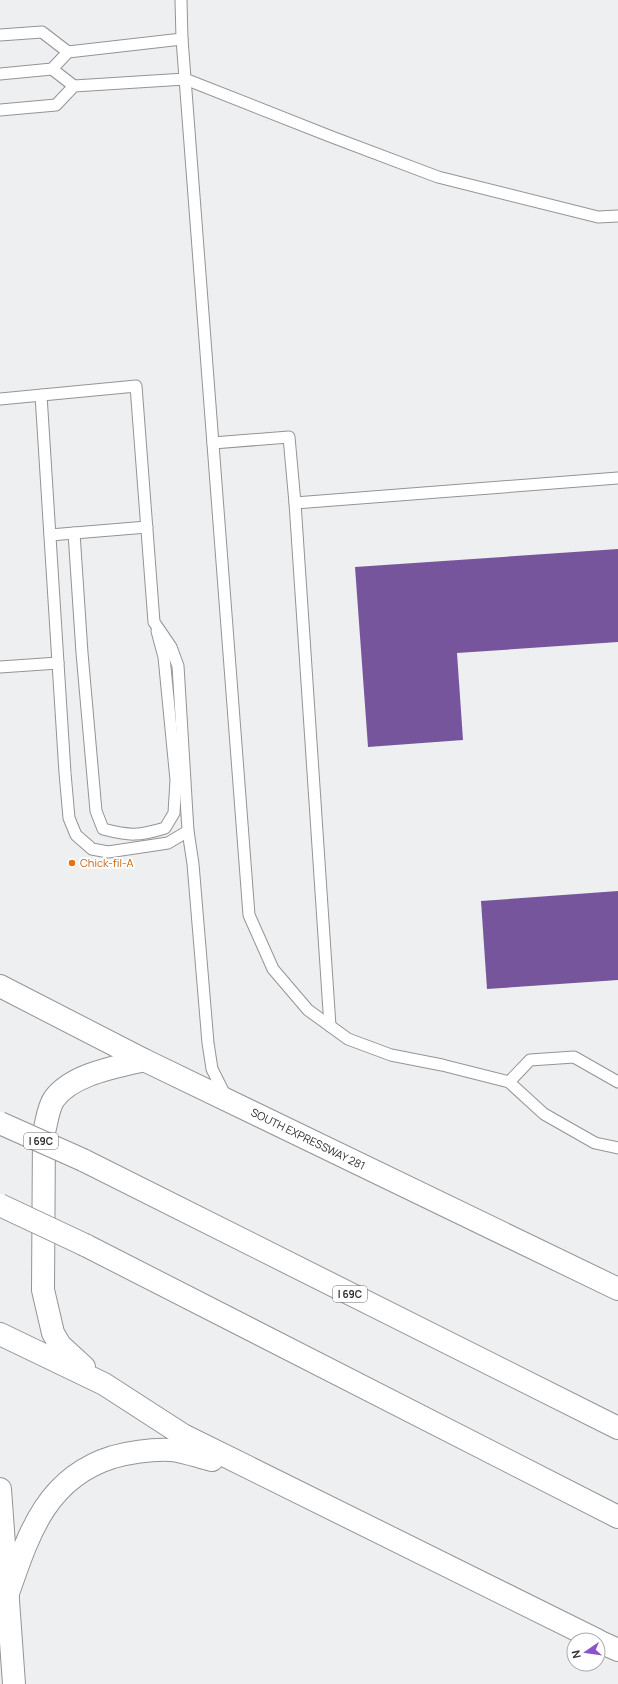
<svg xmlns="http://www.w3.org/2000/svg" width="618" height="1684" font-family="Manrope,sans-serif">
  <rect width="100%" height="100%" fill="#eeeff1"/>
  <g fill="#77559c">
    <path d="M618,549V642L457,653L463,740L368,747L355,567Z"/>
    <path d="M618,891V980L487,989L481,901Z"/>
  </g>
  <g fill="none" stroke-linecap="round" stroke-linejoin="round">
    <defs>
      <g id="lane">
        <path d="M181,0L182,39L249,915L273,969L308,1010L348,1039L391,1055L442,1065L509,1082L544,1114L595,1143L618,1148"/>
        <path d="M0,35L42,32L68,52L182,39"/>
        <path d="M52,69L74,86"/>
        <path d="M0,74L52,69L68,52"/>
        <path d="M0,110L56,105L74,86L185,79L332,137L438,177L598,217L618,216"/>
        <path d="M0,399L136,386L154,622L171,647L178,666L188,831L168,843L108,852L92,849L76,835L69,818L65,773L41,395"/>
        <path d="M213,443L289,437L295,503L618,478"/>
        <path d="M295,503L330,1026"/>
        <path d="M74,533L82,653L96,811L103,829C130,836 139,836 165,828L174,813L176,780L164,657L157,631"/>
        <path d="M50,535L147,527"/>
        <path d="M0,667L58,663"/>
        <path d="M188,831L193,864L208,1043L212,1069L226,1097"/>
        <path d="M509,1082L530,1060L574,1057L618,1082"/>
      </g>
      <g id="secondary">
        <path d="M0,986L144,1060L618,1289"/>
        <path d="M0,1334L104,1384L183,1435L597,1640"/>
        <path d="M84,1367L60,1345L53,1333L43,1290L44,1132C47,1121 48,1108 54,1099C72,1074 116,1067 144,1060"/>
        <path d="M0,1489L14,1684"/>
        <path d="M7,1596C28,1536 45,1478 113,1457C132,1452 151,1449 171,1450C184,1451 199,1457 212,1460"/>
        <path d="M598,1641L618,1650"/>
      </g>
      <g id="highway">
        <path d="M83,1160L618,1428"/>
        <path d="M85,1245L618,1517"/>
      </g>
    </defs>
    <use href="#lane" stroke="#949496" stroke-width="13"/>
    <use href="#secondary" stroke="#949496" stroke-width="24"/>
    <use href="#highway" stroke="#949496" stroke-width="24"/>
    <use href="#lane" stroke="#fff" stroke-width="11"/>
    <use href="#secondary" stroke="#fff" stroke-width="22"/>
    <use href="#highway" stroke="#fff" stroke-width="22"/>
    <defs>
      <g id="highway-bridge">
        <path d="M0,1123L83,1160"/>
        <path d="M0,1205L85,1245"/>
      </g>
    </defs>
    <use href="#highway-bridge" stroke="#949496" stroke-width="24" stroke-linecap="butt"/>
    <use href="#highway-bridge" stroke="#fff" stroke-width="22"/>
  </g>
  <circle fill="#e8710a" stroke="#fff" stroke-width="1.5" cx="72" cy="863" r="4"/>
  <g text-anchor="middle" stroke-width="4" stroke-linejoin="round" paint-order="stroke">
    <g fill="#fff" stroke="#6d6d6e" stroke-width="1">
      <rect x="24" y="1133" width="34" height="16" rx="3"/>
      <rect x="333" y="1286" width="34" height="16" rx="3"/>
    </g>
    <g font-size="10" font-weight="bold" fill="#2f2f30">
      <text x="41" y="1145">I 69C</text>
      <text x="350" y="1298">I 69C</text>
    </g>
    <g font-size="11" fill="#c56008" stroke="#fff" text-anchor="start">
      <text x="80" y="867">Chick-fil-A</text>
    </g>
    <g font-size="11" fill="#2f2f30" stroke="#fff">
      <text transform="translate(308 1139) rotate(26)" y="4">SOUTH EXPRESSWAY 281</text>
    </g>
  </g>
  <g transform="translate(586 1652) rotate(257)"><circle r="19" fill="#ffffff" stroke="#acacac"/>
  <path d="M0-3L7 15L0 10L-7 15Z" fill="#8b52c9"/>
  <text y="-6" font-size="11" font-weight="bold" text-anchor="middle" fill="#2f2f30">N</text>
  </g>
</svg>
